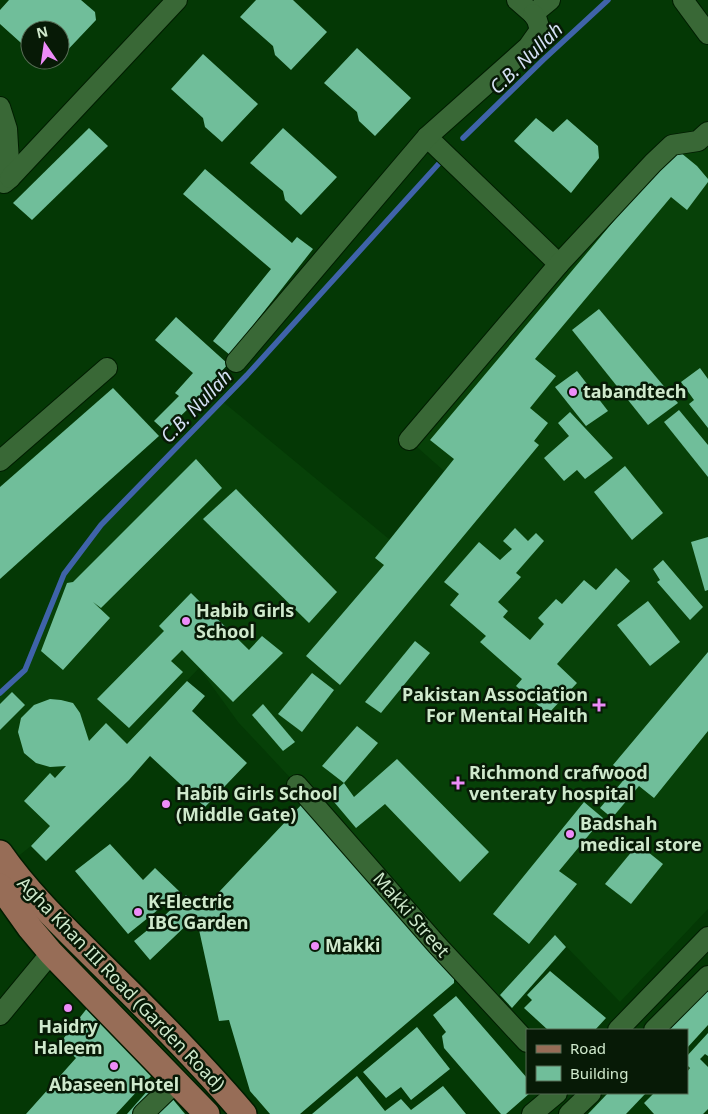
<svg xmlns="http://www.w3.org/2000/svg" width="708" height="1114" font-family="'Noto Sans',sans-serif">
  <rect width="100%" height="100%" fill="#043805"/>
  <path fill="#074108" d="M708,132V909L620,1002L555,935L491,1004L297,785L238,722L199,668L31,846L2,869L0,866V692L25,670L64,574L101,525L222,401L395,544L452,478L409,440L653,163Z"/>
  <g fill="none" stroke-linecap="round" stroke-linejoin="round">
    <g stroke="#3f63a9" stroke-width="5.5">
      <path d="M463,138L543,60L608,0"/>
      <path d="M0,693L25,670L64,574L101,525L247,375L443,159"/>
    </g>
  </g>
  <g fill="#70be9a">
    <path d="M9,0H81L95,12L96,20L60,58V30H30V51L0,24V10Z"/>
    <path d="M256,0H293L327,32L291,70L275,55L273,46L240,17Z"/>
    <path d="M357,48L411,98L375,136L359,121L357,112L324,83Z"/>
    <path d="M203,54L258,104L222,142L205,127L203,118L171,89Z"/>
    <path d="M40,60H58L55,63L45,64Z"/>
    <path d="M536,118L553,132L567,119L598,146L599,158L571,193L514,141Z"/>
    <path d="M89,128L108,146L32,220L13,203Z"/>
    <path d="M283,128L337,177L301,215L285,200L283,191L250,163Z"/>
    <path d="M675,148L697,166L708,179V182L687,210L671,197L535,359L556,376L530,408L548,423L534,441L539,445L340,685L306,656L384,565L375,558L454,459L430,440Z"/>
    <path d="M205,169L292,243L297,237L313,249L230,355L213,341L271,269L183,194Z"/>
    <path d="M599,309L678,403L648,425L572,330Z"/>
    <path d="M176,317L228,364L191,406L165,431L154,421L179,396L175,393L193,373L155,340Z"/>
    <path d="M700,368L708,379V428L689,404L694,400L681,382Z"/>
    <path d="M577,371L608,411L586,426L555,387Z"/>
    <path d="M113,388L159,436L0,579V487Z"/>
    <path d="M679,410L708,445V477L664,422Z"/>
    <path d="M570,412L613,458L585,479L577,470L564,481L544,458L569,436L558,423Z"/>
    <path d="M196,459L222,488L101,608L93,602L110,618L63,670L41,651L67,583L73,582Z"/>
    <path d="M625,466L663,513L632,540L594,492Z"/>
    <path d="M236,489L337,592L309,623L203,519Z"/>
    <path d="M515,528L528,541L536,533L544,541L516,573L521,577L498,602L508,611L503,617L530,640L544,624L538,618L556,599L562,604L584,580L596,590L616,568L630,581L557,664L577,683L548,714L516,686L522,679L480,642L486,636L450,605L459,594L444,582L479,542L500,560L512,549L503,541Z"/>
    <path d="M708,537V590L705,591L691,542Z"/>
    <path d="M663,560L703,607L690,620L657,582L660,580L653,569Z"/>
    <path d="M191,593L249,650L262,636L283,653L233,702L182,650L171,661L183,672L129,728L97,699L164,631L159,626Z"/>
    <path d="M648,601L680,642L650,666L617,625Z"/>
    <path d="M415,641L430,653L381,713L365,702Z"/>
    <path d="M708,652V731L654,798L639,786L612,818L600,808L627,776L613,765Z"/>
    <path d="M312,673L334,690L302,732L278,714Z"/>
    <path d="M187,681L205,696L192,711L247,763L205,807L150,756L129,780L46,861L31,846L50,826L24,801L50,773L55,778L66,766L50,767L36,763L24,753L18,732L21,718L34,705L50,699L61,700L73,703L80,713L89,741L106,723L127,744Z"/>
    <path d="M12,692L25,705L0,730V704Z"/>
    <path d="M263,704L295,742L283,751L252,715Z"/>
    <path d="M357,726L378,743L344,783L322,766Z"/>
    <path d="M397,759L489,852L460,882L385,804L356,828L329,796L344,783L354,797Z"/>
    <path d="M304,802L454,976V983L300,1114H270L250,1091L229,1020L219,1021L196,916L150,960L134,941L160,920L186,895L202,910Z"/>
    <path d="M584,802L603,818L559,871L577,884L529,944L493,914Z"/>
    <path d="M110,844L143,880L155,868L180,892L128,934L75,871Z"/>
    <path d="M638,844L663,864L631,904L605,884Z"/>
    <path d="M555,935L566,947L512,1008L500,995Z"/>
    <path d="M550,971L606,1018L595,1030H548L524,1008L532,1000L527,995Z"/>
    <path d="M708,983V1025L687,1048V1030H665Z"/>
    <path d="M456,996L527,1078V1093H530L506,1114H501L444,1048L442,1036L446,1032L433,1015Z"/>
    <path d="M88,1007L152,1075L116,1114H26L76,1058L60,1043Z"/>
    <path d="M417,1027L450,1069L411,1100L401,1087L386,1098L363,1072Z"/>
    <path d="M708,1033V1056L705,1054L700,1059L708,1067V1109L703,1114H654L644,1103L654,1093H687V1072L690,1068L687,1065V1056Z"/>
    <path d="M357,1076L385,1111L401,1099L411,1110L443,1086L466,1114H312Z"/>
    <path d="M157,1080L185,1114H127Z"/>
    <path d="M608,1093H646L626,1114H588Z"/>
  </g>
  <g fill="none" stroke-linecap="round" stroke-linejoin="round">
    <defs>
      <g id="minor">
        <path d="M517,0L533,14L550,0"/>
        <path d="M683,0L708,34"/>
        <path d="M0,107L7,129L10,178L4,183"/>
        <path d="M427,137L559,264"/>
        <path d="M10,178L177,0"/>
        <path d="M236,362L427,137L528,47L540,30L537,20L533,14"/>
        <path d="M409,440L559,264L653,163L672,145L698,141L708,132"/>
        <path d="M0,461L107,368"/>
        <path d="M297,785L437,945L527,1042"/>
        <path d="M0,1015L51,953"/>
        <path d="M618,1030L708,937"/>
        <path d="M654,1030L708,976"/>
        <path d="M143,1114L177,1081"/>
        <path d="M532,1114L557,1093"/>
        <path d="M569,1114L591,1093"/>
      </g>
      <g id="major">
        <path d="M0,853C32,899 74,937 113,976C159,1021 203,1066 244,1114"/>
        <path d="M0,886L30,928L51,953L207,1114"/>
      </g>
    </defs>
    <use href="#minor" stroke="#001d00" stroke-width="22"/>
    <use href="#major" stroke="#001d00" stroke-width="28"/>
    <use href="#minor" stroke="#396836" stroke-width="20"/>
    <use href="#major" stroke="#976d57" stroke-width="25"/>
  </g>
  <g fill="#ed8cf9" stroke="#071a06" stroke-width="2">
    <circle cx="573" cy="392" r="5"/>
    <circle cx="186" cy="621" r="5"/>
    <path d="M596.5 697.5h5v5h5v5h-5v5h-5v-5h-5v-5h5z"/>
    <path d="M455.5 775.5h5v5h5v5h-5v5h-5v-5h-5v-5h5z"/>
    <circle cx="166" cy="804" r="5"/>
    <circle cx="570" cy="834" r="5"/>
    <circle cx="138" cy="912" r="5"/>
    <circle cx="315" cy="946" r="5"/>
    <circle cx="68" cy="1008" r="5"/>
    <circle cx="114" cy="1066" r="5"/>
  </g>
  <g text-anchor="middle" stroke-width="5" stroke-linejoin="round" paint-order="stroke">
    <g font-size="18" font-weight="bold" fill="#cfe9cc" stroke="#071a06" text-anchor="start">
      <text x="583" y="398">tabandtech</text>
      <text x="196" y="617">Habib Girls<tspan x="196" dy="21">School</tspan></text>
      <text x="588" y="701" text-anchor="end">Pakistan Association<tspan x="588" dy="21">For Mental Health</tspan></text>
      <text x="469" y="779">Richmond crafwood<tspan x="469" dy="21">venteraty hospital</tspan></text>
      <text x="176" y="800">Habib Girls School<tspan x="176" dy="21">(Middle Gate)</tspan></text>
      <text x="580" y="830">Badshah<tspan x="580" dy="21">medical store</tspan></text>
      <text x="148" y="908">K-Electric<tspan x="148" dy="21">IBC Garden</tspan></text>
      <text x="325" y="952">Makki</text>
      <text x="68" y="1033" text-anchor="middle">Haidry<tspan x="68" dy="21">Haleem</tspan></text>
      <text x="114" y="1091" text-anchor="middle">Abaseen Hotel</text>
    </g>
    <g font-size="18" fill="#cfe9cc" stroke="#071a06">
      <text transform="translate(411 915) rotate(49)" y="6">Makki Street</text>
      <text transform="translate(121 984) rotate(46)" y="6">Agha Khan III Road (Garden Road)</text>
    </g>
    <g font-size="19" font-style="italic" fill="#d6e1f5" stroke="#071a06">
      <text transform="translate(526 58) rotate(-44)" y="7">C.B. Nullah</text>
      <text transform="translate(196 406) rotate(-46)" y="7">C.B. Nullah</text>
    </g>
  </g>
  <rect x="526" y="1029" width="162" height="65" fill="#071a06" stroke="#576d55"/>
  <rect x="536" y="1045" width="25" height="8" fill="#976d57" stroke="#576d55"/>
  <text x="570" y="1054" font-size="15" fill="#cfe9cc">Road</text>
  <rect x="536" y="1066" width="25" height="15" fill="#70be9a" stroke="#576d55"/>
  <text x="570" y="1079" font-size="15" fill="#cfe9cc">Building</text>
  <g transform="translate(45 45) rotate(347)"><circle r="24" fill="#071a06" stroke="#576d55"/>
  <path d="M0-4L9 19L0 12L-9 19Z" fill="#ed8cf9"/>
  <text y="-8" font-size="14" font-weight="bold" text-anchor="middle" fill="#cfe9cc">N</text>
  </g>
</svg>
